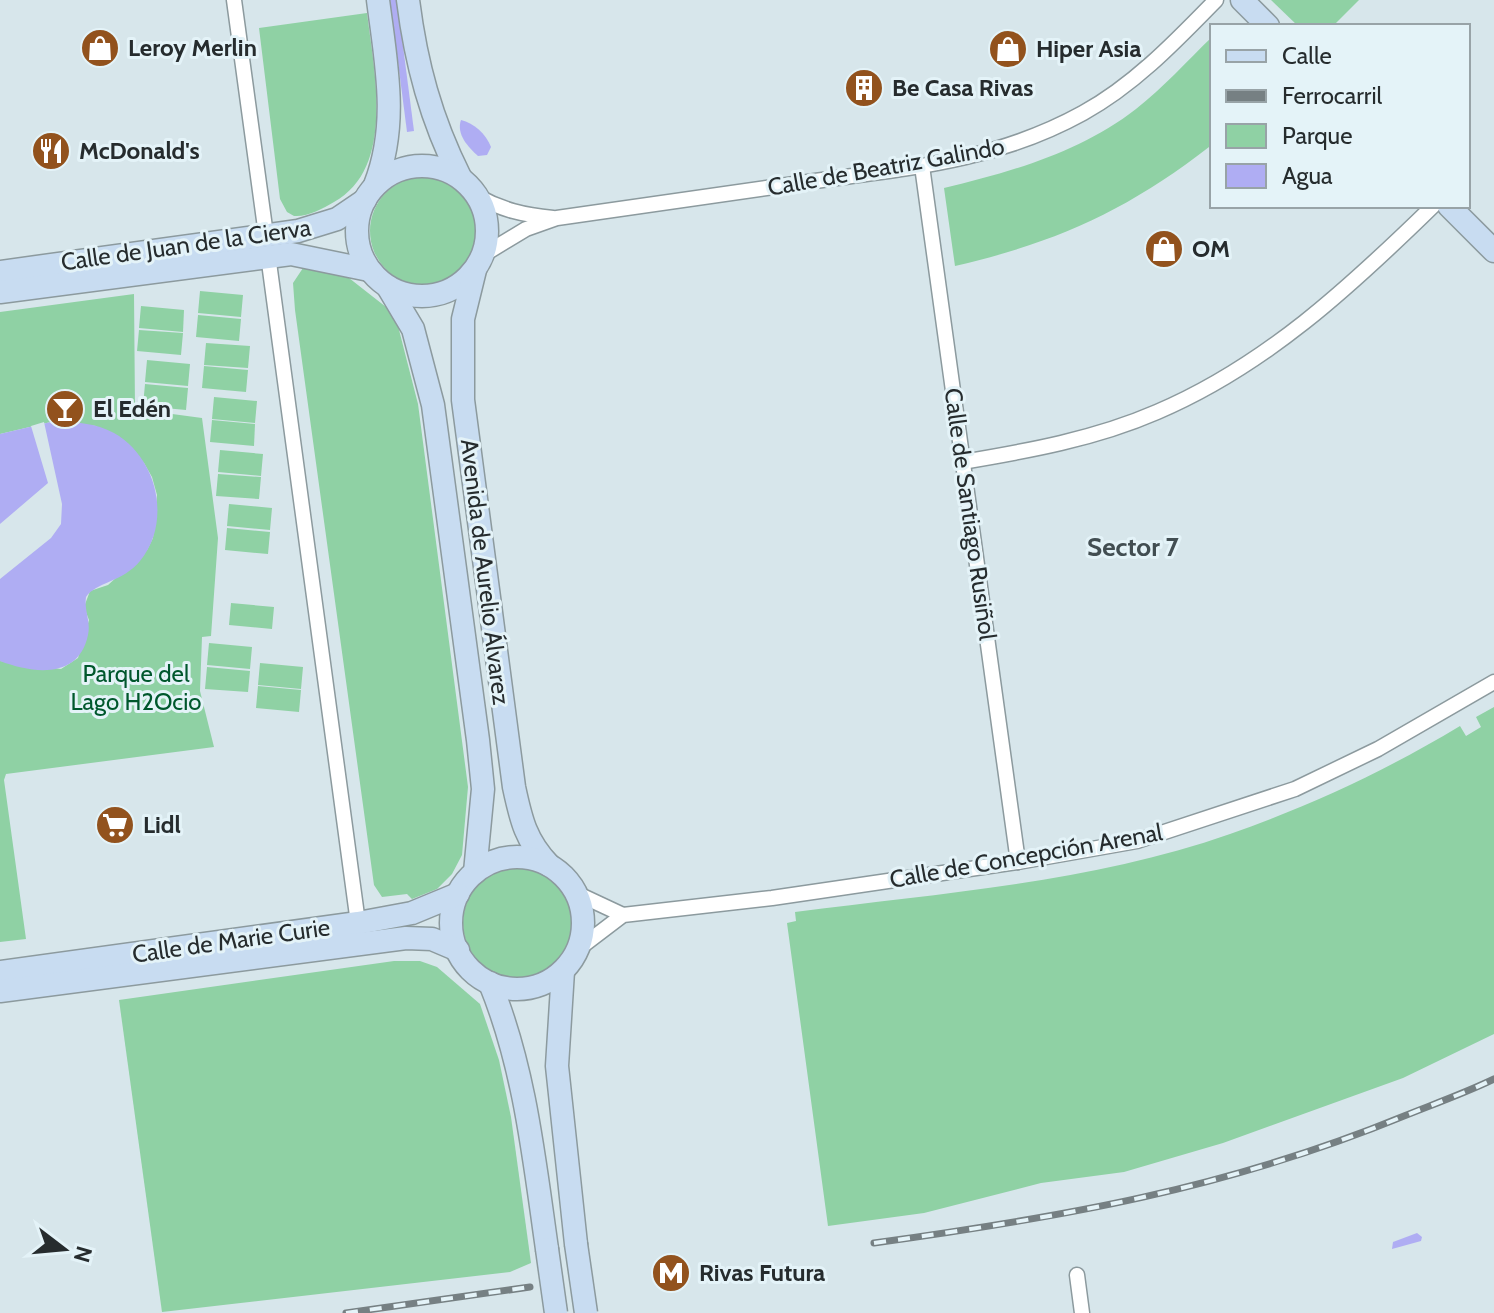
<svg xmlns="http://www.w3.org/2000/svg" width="1494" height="1313" font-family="Cabin,sans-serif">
  <rect width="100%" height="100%" fill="#d7e6eb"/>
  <g fill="#8fd1a4">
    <path d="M1271,0H1359L1333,26H1298Z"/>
    <path d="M367,13C374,71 396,168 334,202C322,209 308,217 294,216L287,212L280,199L259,28Z"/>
    <path d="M1212,37V144L1209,147C1128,210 1055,243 955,266L944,188C1011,172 1081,152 1136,109C1163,88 1187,61 1212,37Z"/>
    <circle cx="424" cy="231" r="54"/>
    <path d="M303,268L349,278L386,307L398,326L418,404L468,787L462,855L452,874L437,889L412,899L407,894L382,897L374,885L295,310L293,283Z"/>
    <path d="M200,291L243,295L241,317L198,313Z"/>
    <path d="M134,294L135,409L202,418L218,538L211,636L202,637L200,691L214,747L6,774L4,780L26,939L0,942V661L61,669L78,658L89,620L84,607L90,591L108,585L147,550L153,538L157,495L152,477L144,463L96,426L55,421L0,434V312Z"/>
    <path d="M141,306L184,310L183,332L139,328Z"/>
    <path d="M198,315L241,319L239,341L196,337Z"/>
    <path d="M139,330L183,333L181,355L137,351Z"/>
    <path d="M206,343L250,346L248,368L204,365Z"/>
    <path d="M147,360L190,364L188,386L145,382Z"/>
    <path d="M204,366L248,370L246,392L202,388Z"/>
    <path d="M145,384L188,388L186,410L143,406Z"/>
    <path d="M214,397L257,401L255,423L212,419Z"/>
    <path d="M212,420L255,424L254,446L210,442Z"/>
    <path d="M220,450L263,454L261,476L218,472Z"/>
    <path d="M218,474L261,477L259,499L216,496Z"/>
    <path d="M229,504L272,508L270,530L227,526Z"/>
    <path d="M227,528L270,532L268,554L225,550Z"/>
    <path d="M231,603L274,607L272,629L229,625Z"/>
    <path d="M209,643L252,647L250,669L207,665Z"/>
    <path d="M260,663L303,667L301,689L258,685Z"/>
    <path d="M207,667L250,671L248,692L205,689Z"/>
    <path d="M258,686L301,690L299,712L256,708Z"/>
    <path d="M1494,707V1034L1403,1078L1223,1143L1124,1172L1041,1183L924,1213L828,1226L787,923L796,921L795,912C939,893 1091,883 1230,834C1310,806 1387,770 1460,726L1466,736L1481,727L1476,717Z"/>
    <circle cx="518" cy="923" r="55"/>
    <path d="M394,961H420L437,967L480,1004L499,1060L511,1117L531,1263L510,1272L162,1312L119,1000Z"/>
  </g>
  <g fill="#afadf3">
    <path d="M390,0H397L414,131L407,132Z"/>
    <path d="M461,120C474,123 486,134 491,147L487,155L478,156C468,147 456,134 461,120Z"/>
    <path d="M55,421C75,422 96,423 114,433C158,458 172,522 140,561C123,582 96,582 86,597C84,611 91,621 88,635C79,679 34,674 0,661V434Z"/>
    <path d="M1417,1233L1422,1237L1421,1241L1392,1249L1393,1242Z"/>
  </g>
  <path fill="#d7e6eb" d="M44,422L62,504L61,524L51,538L0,579V524L48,483L31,426Z"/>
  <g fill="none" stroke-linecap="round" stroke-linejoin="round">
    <defs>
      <g id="street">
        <path d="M234,0L266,235"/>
        <path d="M922,166L1018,862"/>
        <path d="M477,196C502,210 524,215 553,218"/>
        <path d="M268,255L358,923"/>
        <path d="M483,255L526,229L557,218C643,206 729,194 815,181C910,168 996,161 1083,113C1134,85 1175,42 1216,0"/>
        <path d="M962,462C1028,451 1095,439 1157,412C1265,366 1350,287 1433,206"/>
        <path d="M576,893L623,915"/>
        <path d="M577,950L623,915L772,898L1018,862L1137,841L1295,789L1378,749L1494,682"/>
        <path d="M1077,1275L1082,1313"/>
      </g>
      <g id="secondary">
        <path d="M408,0C416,64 431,119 460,177"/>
        <path d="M1242,0L1268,26"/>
        <circle cx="422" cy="231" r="65"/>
        <path d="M375,185C399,124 386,63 378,0"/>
        <path d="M1449,206L1494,251"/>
        <path d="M475,270L463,319V400L514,787C521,820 526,841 549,865"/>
        <path d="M0,272L298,231L337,219L365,200"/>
        <path d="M388,287L413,329L433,405L478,740L483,789L475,872"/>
        <path d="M0,292L291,254L369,270"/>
        <circle cx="517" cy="923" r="66"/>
        <path d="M563,971L557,1066L576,1244"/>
        <path d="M0,972L358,923L412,913L458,894"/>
        <path d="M490,983C525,1069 534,1158 547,1249"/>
        <path d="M0,991L406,938L432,939L458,950"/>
      </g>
    </defs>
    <use href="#street" stroke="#8c9a9e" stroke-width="17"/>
    <use href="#secondary" stroke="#8c9a9e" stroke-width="25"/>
    <use href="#street" stroke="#fff" stroke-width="14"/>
    <use href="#secondary" stroke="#c8dcf1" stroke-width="22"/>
    <defs>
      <g id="rail">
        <path d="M874,1243C1063,1217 1226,1189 1404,1116C1434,1104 1465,1093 1494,1079"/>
        <path d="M346,1313L530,1287"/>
      </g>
    </defs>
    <use href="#rail" stroke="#768083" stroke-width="7"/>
    <use href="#rail" stroke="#e4f3f8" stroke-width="4" stroke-dasharray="12" stroke-linecap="butt"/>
    <defs>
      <g id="secondary-bridge">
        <path d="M576,1244L586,1313"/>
        <path d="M547,1249L556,1313"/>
      </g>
    </defs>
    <use href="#secondary-bridge" stroke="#8c9a9e" stroke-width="25" stroke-linecap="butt"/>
    <use href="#secondary-bridge" stroke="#c8dcf1" stroke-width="22"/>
  </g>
  <defs>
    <symbol id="shop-disc" viewBox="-11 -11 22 22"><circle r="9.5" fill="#92521d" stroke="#e4f3f8"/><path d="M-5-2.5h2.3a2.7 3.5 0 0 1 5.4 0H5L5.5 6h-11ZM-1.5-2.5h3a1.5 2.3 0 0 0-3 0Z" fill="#fff"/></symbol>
    <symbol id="building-disc" viewBox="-11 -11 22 22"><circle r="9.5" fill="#92521d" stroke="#e4f3f8"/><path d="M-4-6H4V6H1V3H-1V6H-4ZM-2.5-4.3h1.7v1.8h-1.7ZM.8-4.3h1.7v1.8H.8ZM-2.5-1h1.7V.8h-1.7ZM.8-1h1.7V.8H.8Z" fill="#fff"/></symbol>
    <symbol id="restaurant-disc" viewBox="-11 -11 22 22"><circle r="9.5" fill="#92521d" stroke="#e4f3f8"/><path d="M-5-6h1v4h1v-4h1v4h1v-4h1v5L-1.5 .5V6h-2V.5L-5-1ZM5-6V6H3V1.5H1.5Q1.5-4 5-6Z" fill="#fff"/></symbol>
    <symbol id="bar-disc" viewBox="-11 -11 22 22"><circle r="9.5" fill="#92521d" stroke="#e4f3f8"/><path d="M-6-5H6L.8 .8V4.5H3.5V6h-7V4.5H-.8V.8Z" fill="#fff"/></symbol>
    <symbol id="supermarket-disc" viewBox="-11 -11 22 22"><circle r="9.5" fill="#92521d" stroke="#e4f3f8"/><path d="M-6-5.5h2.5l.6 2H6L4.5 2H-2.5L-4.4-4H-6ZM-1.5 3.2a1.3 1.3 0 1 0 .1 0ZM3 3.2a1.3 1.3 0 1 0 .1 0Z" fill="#fff"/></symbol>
    <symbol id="metro-disc" viewBox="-11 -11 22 22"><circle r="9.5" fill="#92521d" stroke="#e4f3f8"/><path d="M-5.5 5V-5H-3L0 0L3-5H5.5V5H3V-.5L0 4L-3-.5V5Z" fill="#fff"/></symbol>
  </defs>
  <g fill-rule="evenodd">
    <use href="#shop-disc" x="78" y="26" width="44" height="44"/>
    <use href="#shop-disc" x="986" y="27" width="44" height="44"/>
    <use href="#building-disc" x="842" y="66" width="44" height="44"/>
    <use href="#restaurant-disc" x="29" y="129" width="44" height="44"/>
    <use href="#shop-disc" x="1142" y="227" width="44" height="44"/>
    <use href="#bar-disc" x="43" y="387" width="44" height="44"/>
    <use href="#supermarket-disc" x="93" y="803" width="44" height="44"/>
    <use href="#metro-disc" x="649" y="1251" width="44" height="44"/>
  </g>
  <g text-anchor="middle" stroke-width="6" stroke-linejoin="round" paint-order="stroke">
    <g font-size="24" font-weight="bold" fill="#262c2e" stroke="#e4f3f8" text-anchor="start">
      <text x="128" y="56">Leroy Merlin</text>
      <text x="1036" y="57">Hiper Asia</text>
      <text x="892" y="96">Be Casa Rivas</text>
      <text x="79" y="159">McDonald's</text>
      <text x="1192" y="257">OM</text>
      <text x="93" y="417">El Edén</text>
      <text x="143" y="833">Lidl</text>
      <text x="699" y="1281">Rivas Futura</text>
    </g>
    <g font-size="24" fill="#262c2e" stroke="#e4f3f8">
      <text transform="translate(886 167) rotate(-10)" y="8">Calle de Beatriz Galindo</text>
      <text transform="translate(186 245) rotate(-8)" y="8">Calle de Juan de la Cierva</text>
      <text transform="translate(970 514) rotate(82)" y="8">Calle de Santiago Rusiñol</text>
      <text transform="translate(485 572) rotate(83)" y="8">Avenida de Aurelio Álvarez</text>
      <text transform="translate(1026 856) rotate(-10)" y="8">Calle de Concepción Arenal</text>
      <text transform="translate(231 941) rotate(-8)" y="8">Calle de Marie Curie</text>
    </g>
    <g font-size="24" fill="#00582d" stroke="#e4f3f8">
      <text x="136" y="682">Parque del<tspan x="136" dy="28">Lago H2Ocio</tspan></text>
    </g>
    <g font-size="26" font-weight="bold" fill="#424e52" stroke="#e4f3f8">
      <text x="1133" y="556">Sector 7</text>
    </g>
  </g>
  <rect x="1210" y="24" width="260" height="184" fill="#e4f3f8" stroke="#98a3a7" stroke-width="2"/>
  <rect x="1226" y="50" width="40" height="12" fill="#c8dcf1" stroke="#98a3a7" stroke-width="2"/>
  <text x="1282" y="64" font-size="24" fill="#262c2e">Calle</text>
  <rect x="1226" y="90" width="40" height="12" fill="#768083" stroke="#98a3a7" stroke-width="2"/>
  <text x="1282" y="104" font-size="24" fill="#262c2e">Ferrocarril</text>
  <rect x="1226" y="124" width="40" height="24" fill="#8fd1a4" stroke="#98a3a7" stroke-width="2"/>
  <text x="1282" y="144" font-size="24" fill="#262c2e">Parque</text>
  <rect x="1226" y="164" width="40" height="24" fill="#afadf3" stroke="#98a3a7" stroke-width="2"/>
  <text x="1282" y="184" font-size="24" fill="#262c2e">Agua</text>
  <g transform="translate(64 1249) rotate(106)" stroke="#e4f3f8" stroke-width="6" paint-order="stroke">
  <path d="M0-6L14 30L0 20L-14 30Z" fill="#262c2e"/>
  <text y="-12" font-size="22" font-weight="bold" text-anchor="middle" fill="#262c2e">N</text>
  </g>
</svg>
